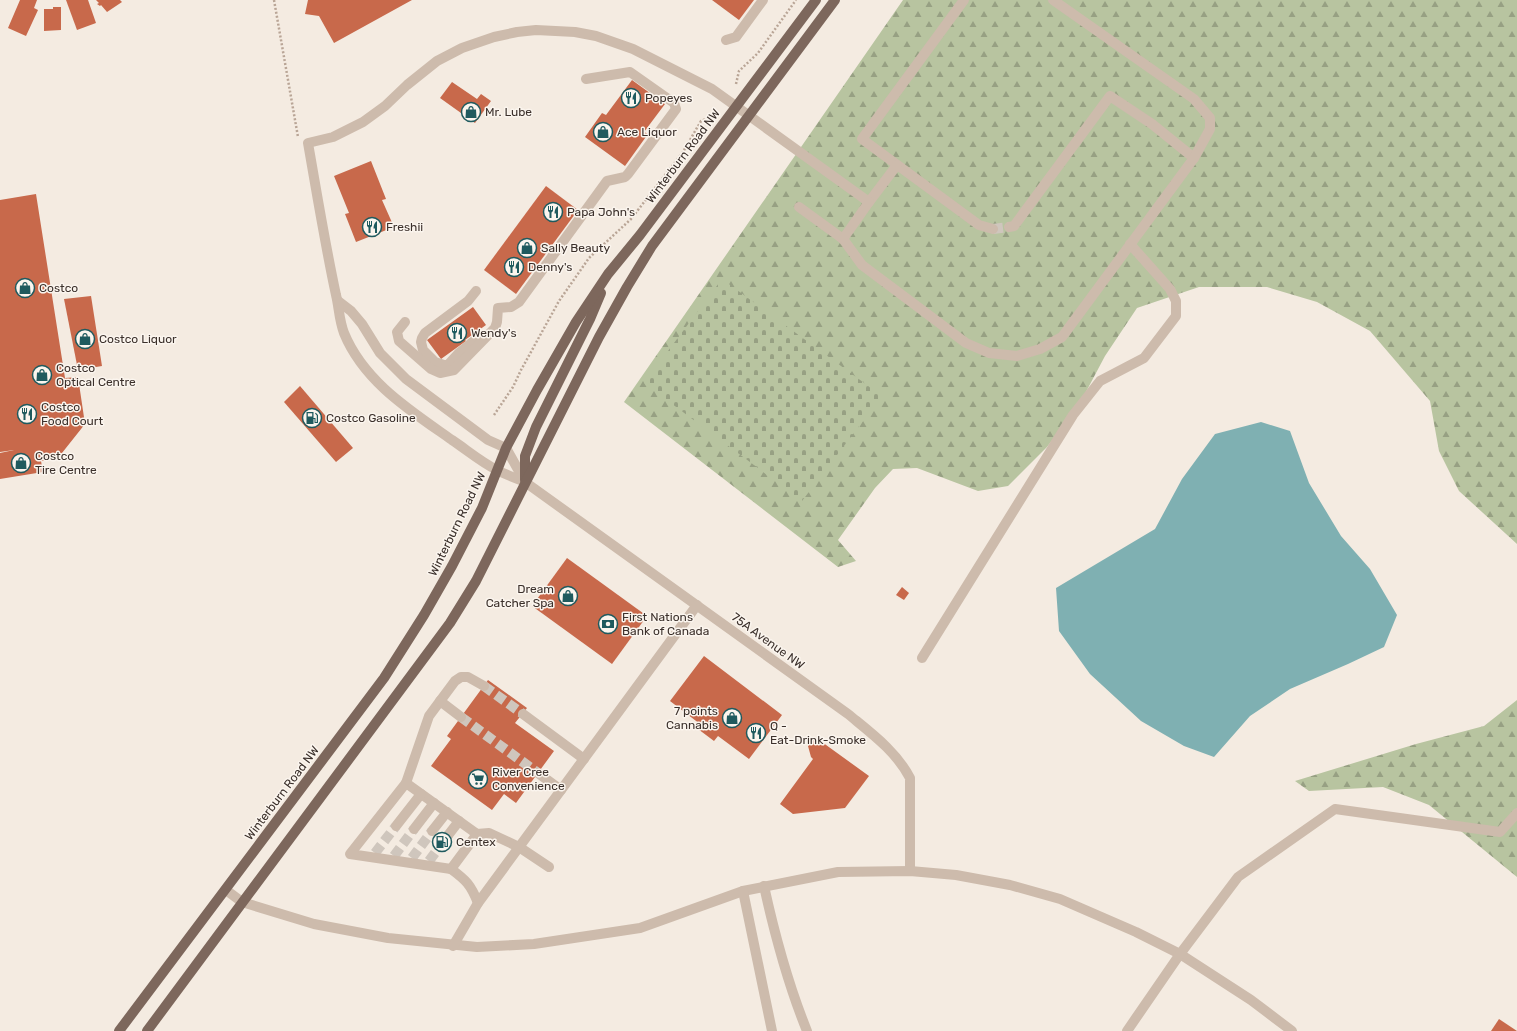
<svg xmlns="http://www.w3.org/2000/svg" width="1517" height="1031" font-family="Rubik,sans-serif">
  <defs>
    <pattern id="forest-firs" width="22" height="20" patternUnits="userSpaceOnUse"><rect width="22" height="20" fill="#b8c4a0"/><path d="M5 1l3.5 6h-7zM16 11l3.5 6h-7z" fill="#97a083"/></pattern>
    <pattern id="cemetery-stones" width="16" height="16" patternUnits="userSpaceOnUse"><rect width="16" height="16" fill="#b8c4a0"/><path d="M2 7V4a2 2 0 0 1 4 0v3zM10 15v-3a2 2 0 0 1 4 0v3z" fill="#97a083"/></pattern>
  </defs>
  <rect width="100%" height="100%" fill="#f4ebe1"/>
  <g fill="url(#forest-firs)">
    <path d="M903,0H1517V544L1459,491L1439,451L1430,401L1370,331L1317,302L1267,287H1199L1137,308L1105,356L1079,405L1047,447L1008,486L978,491L917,468L893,469L875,488L838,540L856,561L838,567L624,402Z"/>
    <path d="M1517,700V877L1429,805L1383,787L1309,791L1295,781L1416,744L1484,726Z"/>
  </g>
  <path fill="url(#cemetery-stones)" d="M722,279L882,396L802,501L644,383Z"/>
  <path fill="#7fb0b2" d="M1261,422L1290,431L1309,483L1341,536L1370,569L1397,615L1384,647L1348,664L1290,689L1250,716L1214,757L1184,746L1141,721L1090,674L1059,631L1056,588L1155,529L1182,479L1215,434Z"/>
  <g fill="#c8694b">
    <path d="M20,0H37L34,8L38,10L26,36L8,28Z"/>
    <path d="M66,0H88L96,23L77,30Z"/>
    <path d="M96,0H120L122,2L107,12L101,5L100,6L97,4L99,3Z"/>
    <path d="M308,0H412L334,43L319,16L305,14Z"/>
    <path d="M712,0H754L739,20Z"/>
    <path d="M53,7H61V30L44,31V9H53Z"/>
    <path d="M632,80L665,104L644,132L648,134L625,166L585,137L602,113L606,115Z"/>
    <path d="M452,82L477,99L481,94L491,101L475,123L440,98Z"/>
    <path d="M371,161L386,199L382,200L394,227L356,242L345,214L349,213L334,176Z"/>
    <path d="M546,186L578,210L516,294L484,270Z"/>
    <path d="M36,194L65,378L78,377L85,424L58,458L41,461L43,472L0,479V453L14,450L0,452V200Z"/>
    <path d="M91,296L102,366L78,370L64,299Z"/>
    <path d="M473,307L486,325L465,340L466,341L441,359L427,340Z"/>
    <path d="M300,386L353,448L336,462L284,402Z"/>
    <path d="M567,558L647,616L612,664L532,606Z"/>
    <path d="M902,587L909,593L904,600L896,595Z"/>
    <path d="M704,656L782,715L749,759L718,736L714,741L698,729L700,724L670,701Z"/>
    <path d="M488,680L527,708L515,723L554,751L516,803L504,794L492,810L431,766L451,739L447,736Z"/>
    <path d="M815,737L869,776L845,808L793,814L780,804L813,759L811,757L808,746Z"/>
    <path d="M1499,1019L1517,1031H1491Z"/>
  </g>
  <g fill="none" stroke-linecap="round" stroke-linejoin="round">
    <g stroke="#cfc6bd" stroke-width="10" stroke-dasharray="10 5" stroke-linecap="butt">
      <path d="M993,229L1009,227"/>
      <path d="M484,686L523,714"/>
      <path d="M461,717L538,773"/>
      <path d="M375,853L396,826"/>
      <path d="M394,856L414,829"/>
      <path d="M412,858L432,831"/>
      <path d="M429,861L449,834"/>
    </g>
    <g stroke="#b9a596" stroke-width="2.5" stroke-dasharray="2 2" stroke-linecap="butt">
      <path d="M274,0L298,137"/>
      <path d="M736,84L739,71L758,53L796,0"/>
      <path d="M494,415L513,387L521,370L559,301L589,258L631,219L683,152L701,121L713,116"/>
    </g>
    <g stroke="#cdbbac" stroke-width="10">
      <path d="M964,0L862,139L979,225L993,229"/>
      <path d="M726,40L736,37L763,0"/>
      <path d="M869,202L897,165"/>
      <path d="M799,207L843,239"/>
      <path d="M1009,227L1014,226L1110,96L1152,124L1194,158"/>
      <path d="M476,291L468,301L425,333L422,338L421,342L423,350L435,362L444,365H448L459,353L474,341L482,339"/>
      <path d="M338,301L351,311L362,324L380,353L406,379L488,440L506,448L525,482"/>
      <path d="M405,322L397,332L399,341L431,369L440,373L454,370L495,328L497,322L498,308L511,307L519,302L607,181L625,177L628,174L676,109L674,103L630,72L586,79"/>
      <path d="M922,658L1073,415L1100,381L1144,358L1176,316V301L1170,289L1130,244"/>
      <path d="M484,686L468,677H461L455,681L429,716L406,783L477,834L489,833L519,847L549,867"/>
      <path d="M440,701L461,717"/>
      <path d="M523,714L584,759"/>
      <path d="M538,773L561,790"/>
      <path d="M406,783L350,854L451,869L477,834"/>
      <path d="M396,826L421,794"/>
      <path d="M414,829L434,803"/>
      <path d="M432,831L447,812"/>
      <path d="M449,834L459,821"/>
      <path d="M451,869C466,880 471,885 478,903"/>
      <path d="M910,871V778C896,751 871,733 848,714L525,482C516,478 506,475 497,470C481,462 467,450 452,440C411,411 364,382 344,333C339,320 339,307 336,295C325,244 317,194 308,143L333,137L363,122L385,106L407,85L437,61L462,48L494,37L517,32L536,30L575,32L596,36L633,49L712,89L869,202L843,239L862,265L966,343L989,353L1017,356L1040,349L1062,337L1194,158L1210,129V118L1194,99L1053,0"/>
      <path d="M764,886C775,936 788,984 807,1031"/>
      <path d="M226,890L242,902L314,924L388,938L477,947L534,944L640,928L743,891L838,872L910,871L956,875L1010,885L1060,899L1136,932L1180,954L1251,1000L1292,1031"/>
      <path d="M743,891L772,1031"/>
      <path d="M453,946L478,903L697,605"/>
      <path d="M1127,1031L1180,954L1238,877L1335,809L1500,832L1517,813"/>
    </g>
    <g stroke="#7d675c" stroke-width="10">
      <path d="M525,480V456L536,427L590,319L601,293"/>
      <path d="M119,1031L384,678L424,615L452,566L482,508L506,448L537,390L576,322L608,274L640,235L816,0"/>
      <path d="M147,1031L450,623L476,581L599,337L627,287L652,246L835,0"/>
    </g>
  </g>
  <defs>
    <symbol id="restaurant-ring" viewBox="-11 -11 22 22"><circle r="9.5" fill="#fbf5ee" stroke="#1f5a5e" stroke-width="1.5"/><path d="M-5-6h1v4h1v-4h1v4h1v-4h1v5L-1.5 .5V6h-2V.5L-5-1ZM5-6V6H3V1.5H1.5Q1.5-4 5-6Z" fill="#1f5a5e"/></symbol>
    <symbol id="shop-ring" viewBox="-11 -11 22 22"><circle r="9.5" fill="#fbf5ee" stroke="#1f5a5e" stroke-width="1.5"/><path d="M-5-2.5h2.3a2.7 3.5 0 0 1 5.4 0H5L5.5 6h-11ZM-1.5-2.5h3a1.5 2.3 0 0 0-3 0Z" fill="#1f5a5e"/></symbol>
    <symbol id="fuel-ring" viewBox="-11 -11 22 22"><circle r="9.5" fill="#fbf5ee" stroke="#1f5a5e" stroke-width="1.5"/><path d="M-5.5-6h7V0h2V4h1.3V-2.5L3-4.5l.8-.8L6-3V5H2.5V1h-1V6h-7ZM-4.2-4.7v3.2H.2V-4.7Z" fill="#1f5a5e"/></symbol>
    <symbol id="bank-ring" viewBox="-11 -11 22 22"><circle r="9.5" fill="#fbf5ee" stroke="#1f5a5e" stroke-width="1.5"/><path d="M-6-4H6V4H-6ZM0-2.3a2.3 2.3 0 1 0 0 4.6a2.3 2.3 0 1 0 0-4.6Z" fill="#1f5a5e"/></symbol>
    <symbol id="supermarket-ring" viewBox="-11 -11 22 22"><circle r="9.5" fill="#fbf5ee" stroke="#1f5a5e" stroke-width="1.5"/><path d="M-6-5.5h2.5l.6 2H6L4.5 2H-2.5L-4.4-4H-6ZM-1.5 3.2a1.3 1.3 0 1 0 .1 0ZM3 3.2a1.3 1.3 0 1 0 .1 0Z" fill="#1f5a5e"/></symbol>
  </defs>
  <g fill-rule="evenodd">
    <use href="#restaurant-ring" x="620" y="87" width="22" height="22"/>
    <use href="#shop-ring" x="460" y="101" width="22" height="22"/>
    <use href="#shop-ring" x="592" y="121" width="22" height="22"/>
    <use href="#restaurant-ring" x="542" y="201" width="22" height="22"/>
    <use href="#restaurant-ring" x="361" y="216" width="22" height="22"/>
    <use href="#shop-ring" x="516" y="237" width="22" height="22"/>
    <use href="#restaurant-ring" x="503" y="256" width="22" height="22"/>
    <use href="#shop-ring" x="14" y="277" width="22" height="22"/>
    <use href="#restaurant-ring" x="446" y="322" width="22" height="22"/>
    <use href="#shop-ring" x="74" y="328" width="22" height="22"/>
    <use href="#shop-ring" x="31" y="364" width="22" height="22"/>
    <use href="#restaurant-ring" x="16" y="403" width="22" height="22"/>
    <use href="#fuel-ring" x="301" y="407" width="22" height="22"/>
    <use href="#shop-ring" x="10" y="452" width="22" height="22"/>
    <use href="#shop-ring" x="557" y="585" width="22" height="22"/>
    <use href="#bank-ring" x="597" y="613" width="22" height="22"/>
    <use href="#shop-ring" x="721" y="707" width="22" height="22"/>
    <use href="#restaurant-ring" x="745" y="722" width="22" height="22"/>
    <use href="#supermarket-ring" x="467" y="768" width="22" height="22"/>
    <use href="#fuel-ring" x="431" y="831" width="22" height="22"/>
  </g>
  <g text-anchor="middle" stroke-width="3" stroke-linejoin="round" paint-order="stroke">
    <g font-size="12" fill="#3b302b" stroke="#fbf5ee" text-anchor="start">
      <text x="645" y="102">Popeyes</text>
      <text x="485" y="116">Mr. Lube</text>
      <text x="617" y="136">Ace Liquor</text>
      <text x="567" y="216">Papa John's</text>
      <text x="386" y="231">Freshii</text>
      <text x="541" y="252">Sally Beauty</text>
      <text x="528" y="271">Denny's</text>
      <text x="39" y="292">Costco</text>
      <text x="471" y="337">Wendy's</text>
      <text x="99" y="343">Costco Liquor</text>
      <text x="56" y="372">Costco<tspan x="56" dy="14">Optical Centre</tspan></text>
      <text x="41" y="411">Costco<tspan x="41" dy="14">Food Court</tspan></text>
      <text x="326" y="422">Costco Gasoline</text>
      <text x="35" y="460">Costco<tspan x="35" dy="14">Tire Centre</tspan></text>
      <text x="554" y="593" text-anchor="end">Dream<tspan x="554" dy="14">Catcher Spa</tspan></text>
      <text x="622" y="621">First Nations<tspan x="622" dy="14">Bank of Canada</tspan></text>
      <text x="718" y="715" text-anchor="end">7 points<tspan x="718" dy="14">Cannabis</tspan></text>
      <text x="770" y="730">Q -<tspan x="770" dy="14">Eat-Drink-Smoke</tspan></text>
      <text x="492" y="776">River Cree<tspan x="492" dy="14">Convenience</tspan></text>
      <text x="456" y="846">Centex</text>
    </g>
    <g font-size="12" fill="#3b302b" stroke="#fbf5ee">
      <text transform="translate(683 156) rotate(-53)" y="4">Winterburn Road NW</text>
      <text transform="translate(457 524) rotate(-64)" y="4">Winterburn Road NW</text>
      <text transform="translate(768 641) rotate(36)" y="4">75A Avenue NW</text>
      <text transform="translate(282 793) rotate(-53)" y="4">Winterburn Road NW</text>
    </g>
  </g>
</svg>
